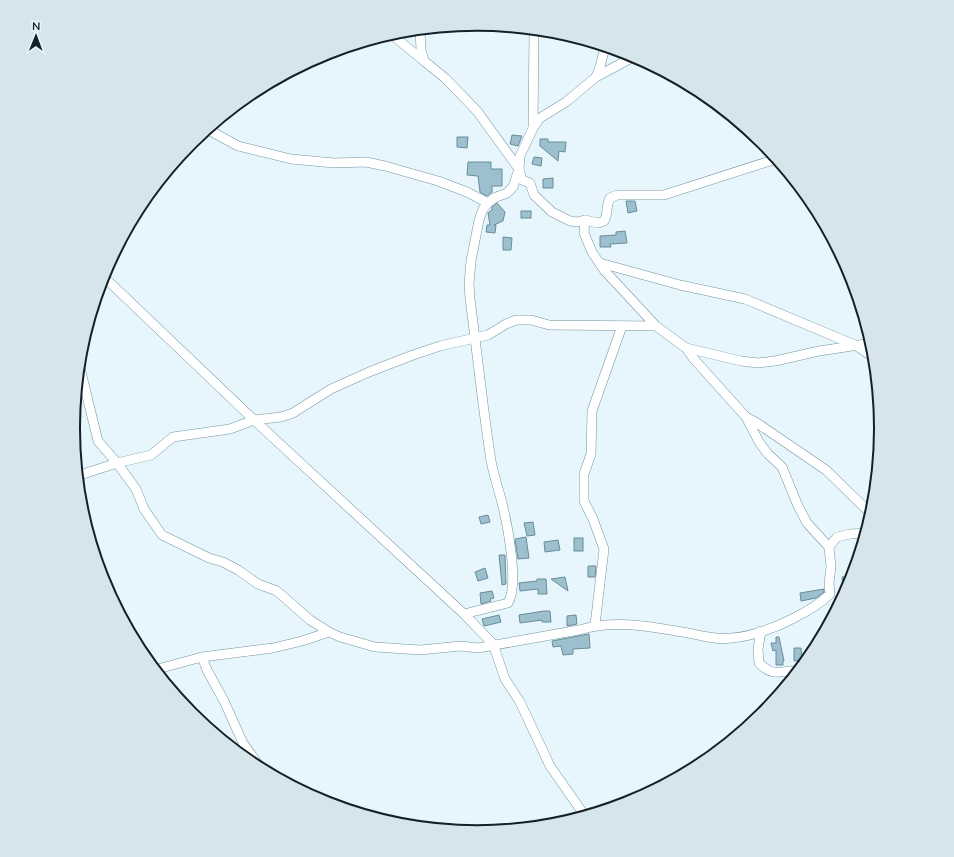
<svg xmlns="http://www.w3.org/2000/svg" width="954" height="857" font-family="Mulish,sans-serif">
  <rect width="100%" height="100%" fill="#e7f6fc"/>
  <g fill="#9cc0ce" stroke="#698c99">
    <path d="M512,135L522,136L518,146L510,144Z"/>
    <path d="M457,137H468L467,148L457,147Z"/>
    <path d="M540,139H548V142H566L565,152L559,151L558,161L540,146Z"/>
    <path d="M534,157L542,158L541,166L532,164Z"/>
    <path d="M468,162H491V169H502V186H492V192L487,196L480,192L478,176L467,175Z"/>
    <path d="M553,178V188H543V179Z"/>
    <path d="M626,201H635L637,211L628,213Z"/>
    <path d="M497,203L505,212L503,221L494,225H496L495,233L486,232L487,225H490L488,213L492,210V207Z"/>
    <rect x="521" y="211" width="10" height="7"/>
    <path d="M625,231L627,243L610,244L611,247H600V236L616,235V232Z"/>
    <path d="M503,237L512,238L511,250H503Z"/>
    <path d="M488,515L490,522L481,524L479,517Z"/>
    <path d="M533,522L535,535L527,536L524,523Z"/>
    <path d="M526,537L529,558L518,559L515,539Z"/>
    <rect x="574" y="538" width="9" height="13"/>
    <path d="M558,540L560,550L545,552L544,542Z"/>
    <path d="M499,555H505L506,584L502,585Z"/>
    <path d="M588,566H596L595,577H588Z"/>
    <path d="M485,568L488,578L478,581L475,572Z"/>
    <path d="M853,576L848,589H843L842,577Z"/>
    <path d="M565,577L568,591L551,579Z"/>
    <path d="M537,579H546L547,594H538V589L520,591L519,583L537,581Z"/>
    <path d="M824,589V592L816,598L801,601L800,593Z"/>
    <path d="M492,591L494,598L490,599L491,601L481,604L480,593Z"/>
    <path d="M544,611H550L551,622H542V620L520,623L519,615Z"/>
    <path d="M499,615L501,622L484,626L482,619Z"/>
    <path d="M576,615L577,624L567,626V616Z"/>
    <path d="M589,634L590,648L573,649V654L563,655L561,646L553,647L552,641Z"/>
    <path d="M776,637H779L784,661H783V665H776V650L773,651L771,643H776Z"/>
    <path d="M794,648H801L802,660L794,661Z"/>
  </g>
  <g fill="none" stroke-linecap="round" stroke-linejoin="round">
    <defs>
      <g id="street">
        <path d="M420,30L421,50L424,61L445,78L477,111L519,169L522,180L530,183L534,195L552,212L570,221L577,222L585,220L598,223L604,221L606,217L608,203L610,198L617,195H664L776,159"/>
        <path d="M391,34L424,61"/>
        <path d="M596,77L600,67L605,47"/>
        <path d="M533,128L534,30"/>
        <path d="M207,129L238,146L291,159L334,163L366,162L385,166L438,181L467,192L488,203"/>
        <path d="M585,220L584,233L592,252L604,270L656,326L686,348L693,358L746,417L759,442L768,454L782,467L798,506L807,523L829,547L831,567L829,583L830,594C819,605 806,612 792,619C775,628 750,637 731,638C718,640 702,636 688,633C652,627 616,619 579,630L478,648L461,646L420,650L375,647L340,637L329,632L310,620L277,591L258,584L238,570L223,562L209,558L162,535L144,509L136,489L117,463L151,455L173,437L230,429L254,420L281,417L293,413L331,389L369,372L413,355L440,346L488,335L506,324L516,320H531L549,325L656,326"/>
        <path d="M600,263L680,285L745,299L855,345L875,358"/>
        <path d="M103,276L254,420L464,614L493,644L505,679L520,702L550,766L585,816"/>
        <path d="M686,348L741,361L758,363L775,361L819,351L872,343"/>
        <path d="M746,417L757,423L826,470L868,511L872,513"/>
        <path d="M77,476L117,463L98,441L79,364"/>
        <path d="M829,547L837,537L850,534L866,533"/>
        <path d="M464,614L508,603C519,585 508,528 503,507C499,489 492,472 490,454C482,402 477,351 470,299L469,284L471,261L479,220L483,209L488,203L494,198L507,193L513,187L519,169L520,156L533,128L540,118L566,102L596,77L635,56"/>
        <path d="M595,625L604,549L593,519L584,501V474L591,454L592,411L622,326"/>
        <path d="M761,631L758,649L759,663C775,679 780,669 799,671"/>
        <path d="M154,670L202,657"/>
        <path d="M262,770L243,743L224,701L207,670L202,657L273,648L302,641L329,632"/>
      </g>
    </defs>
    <use href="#street" stroke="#7295a2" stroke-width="10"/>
    <use href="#street" stroke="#fff" stroke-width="9"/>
  </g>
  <path d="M0 0H954V857H0ZM80 428a397 397 0 1 1 794 0a397 397 0 1 1-794 0Z" fill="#d6e5eb" fill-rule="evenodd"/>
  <path fill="none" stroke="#132126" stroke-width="2" d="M80 428a397 397 0 1 1 794 0a397 397 0 1 1-794 0Z"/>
  <g transform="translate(36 36) rotate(1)" stroke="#e7f6fc" stroke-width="3" paint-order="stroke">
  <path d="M0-3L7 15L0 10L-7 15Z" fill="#132126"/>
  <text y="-6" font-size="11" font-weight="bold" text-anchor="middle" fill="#132126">N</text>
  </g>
</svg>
